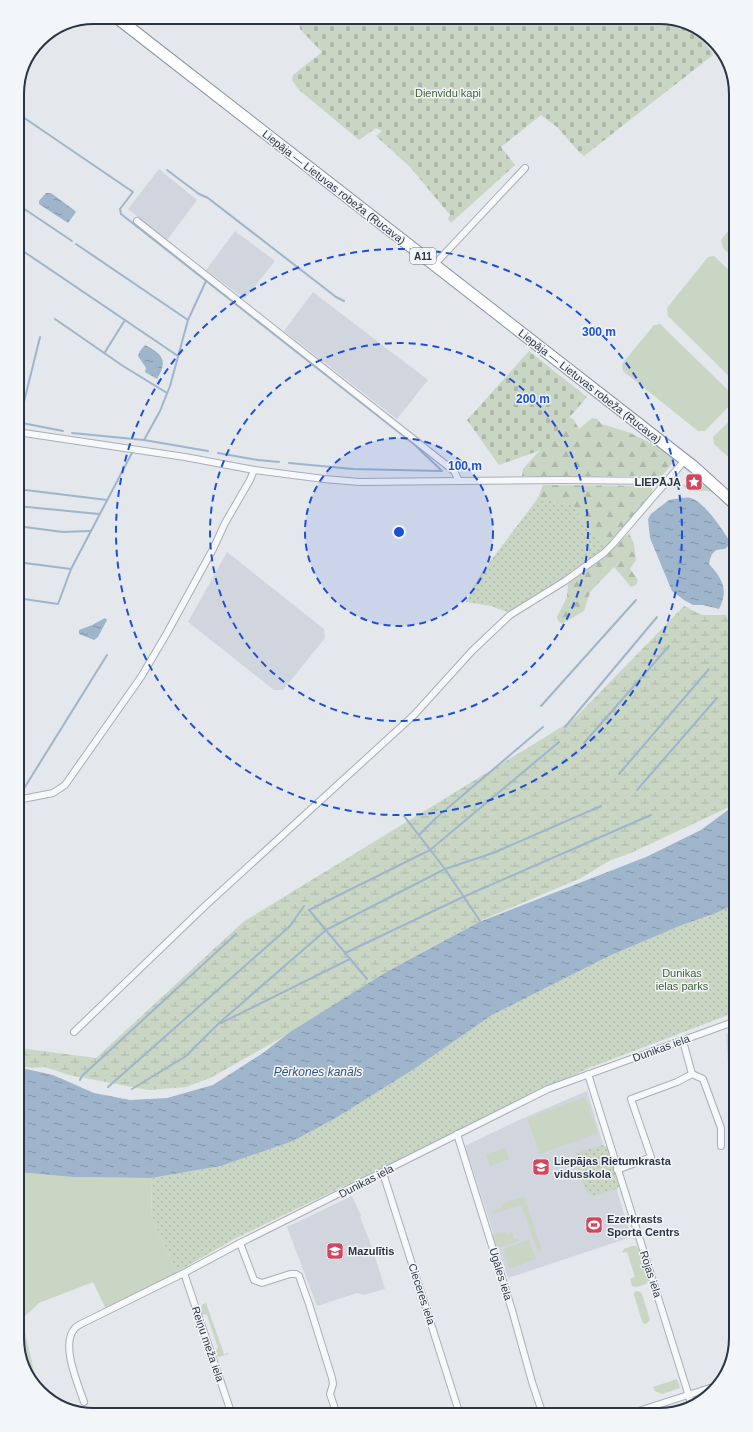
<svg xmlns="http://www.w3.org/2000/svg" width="753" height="1432" font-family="Helvetica,sans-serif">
  <defs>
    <pattern id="forest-firs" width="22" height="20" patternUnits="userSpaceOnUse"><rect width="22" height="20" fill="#c9d6c4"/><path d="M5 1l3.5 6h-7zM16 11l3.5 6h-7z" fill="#adb8aa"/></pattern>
    <pattern id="wetland-marsh" width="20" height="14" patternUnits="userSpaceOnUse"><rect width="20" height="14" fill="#c9d6c4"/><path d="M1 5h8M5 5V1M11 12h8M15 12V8" fill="none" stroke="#adb8aa"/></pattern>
    <pattern id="cemetery-stones" width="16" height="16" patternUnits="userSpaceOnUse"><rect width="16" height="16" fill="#c9d6c4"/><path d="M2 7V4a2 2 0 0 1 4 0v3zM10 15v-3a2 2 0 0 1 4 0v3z" fill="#adb8aa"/></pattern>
    <pattern id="park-dots" width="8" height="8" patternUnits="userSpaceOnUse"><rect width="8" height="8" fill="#c9d6c4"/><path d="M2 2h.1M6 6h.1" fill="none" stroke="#adb8aa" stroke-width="1.8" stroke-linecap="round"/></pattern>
    <pattern id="water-ripples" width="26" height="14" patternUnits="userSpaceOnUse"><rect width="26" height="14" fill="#9eb5cc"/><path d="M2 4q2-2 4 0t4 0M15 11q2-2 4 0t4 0" fill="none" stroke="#8194a7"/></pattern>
  </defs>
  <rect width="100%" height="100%" fill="#e4e7ec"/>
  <g fill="#d1d6de">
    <path d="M159,169L197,200L167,240L128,209Z"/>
    <path d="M235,231L275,261L245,299L206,270Z"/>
    <path d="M313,292L428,380L397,419L284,331Z"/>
    <path d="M227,552L324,629L325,638L283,690H274L188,622Z"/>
    <path d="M736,1031V1170L726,1034Z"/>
    <path d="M587,1091L631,1237L508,1278L465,1146L519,1120Z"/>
    <path d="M352,1196L361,1216L360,1217L373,1250L385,1289L364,1295L357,1293L317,1306L287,1227Z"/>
  </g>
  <g fill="#c9d6c4">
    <path d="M736,221V261L723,248L721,240Z"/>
    <path d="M714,256L736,277V383L668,316L667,308L708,257Z"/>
    <path d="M660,324L733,395V402L705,431H698L623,371L622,364L654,325Z"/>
    <path d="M736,415V464L714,444L713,437Z"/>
    <path d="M695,474L728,504V507C723,503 719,495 712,492C701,488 694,496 683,486L684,484L689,488L692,486L693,487L698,481L693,476Z"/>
    <path d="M585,1097L598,1133L540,1154L527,1118Z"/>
    <path d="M505,1148L509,1159L490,1166L486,1154Z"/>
    <path d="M17,1172L72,1177L151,1178L152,1218L177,1272L174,1276L106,1309L93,1282L39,1303L22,1319L37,1384L23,1367L17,1337Z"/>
    <path d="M524,1196L542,1251L538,1252L521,1205L493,1214L492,1211L502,1207V1204Z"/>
    <path d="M504,1231H505L507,1235L512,1232L513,1237L515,1239L518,1238L519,1241L497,1248L492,1235L500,1232L501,1233Z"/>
    <path d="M529,1240L536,1259L509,1269L503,1249Z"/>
    <path d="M632,1246H636L639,1250L649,1279L646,1284L637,1287L632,1286L630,1279L635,1277L627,1252L622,1253L624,1249Z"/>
    <path d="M636,1291L640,1292L642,1294L650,1320L646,1324L643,1323L642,1321L634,1295V1293Z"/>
    <path d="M206,1303L224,1354L228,1353L229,1354L218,1357L214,1353L218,1348L207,1315L202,1314L201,1309L202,1305Z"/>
    <path d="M677,1379L680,1388L662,1394L655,1391L653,1387Z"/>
  </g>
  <g fill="url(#forest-firs)">
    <path d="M570,417L574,420L579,429L592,418L597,419L602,424L628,432L663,449L674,461L662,476H522L523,469Z"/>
    <path d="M543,485L648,486L652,488V495L612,541L605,547L571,505L538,498Z"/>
    <path d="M629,533L634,544L636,560L630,569L638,580L636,585L631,587L614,567L590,592L584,611L562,624L558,621L557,617L567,597L568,583L615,546Z"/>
  </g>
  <path fill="url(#wetland-marsh)" d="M684,606L702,615H726L736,638V802L727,808L633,852L609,861L581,878L482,920L388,971L283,1037L210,1078L186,1087L148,1090L69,1075L45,1067L32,1068L17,1065V1048L27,1049L96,1058L243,922L573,720Z"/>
  <g fill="url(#cemetery-stones)">
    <path d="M298,17H664L692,28L712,52L713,55L584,156L579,152L557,127L541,115L501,147L515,165L451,223L448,219L450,215L410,167L376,136L382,131L376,128L359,140L298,89L292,80L293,75L322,52L300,29Z"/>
    <path d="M529,351L587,397L541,450L499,465L467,420Z"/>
  </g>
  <g fill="url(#park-dots)">
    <path d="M538,498L571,505L605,547L563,579L510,613L491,606L466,602L480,575Z"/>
    <path d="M736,904V1012L589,1068L234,1239L177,1272L152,1218L151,1178L221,1166L293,1141L336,1118L414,1069L492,1015L609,956L682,925L716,913Z"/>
    <path d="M603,1145L608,1148L619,1186L617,1189L592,1196L589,1195L586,1192L575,1159L579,1152Z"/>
  </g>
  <g fill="url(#water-ripples)">
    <path d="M46,193H51L74,210L76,212L68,223L39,204V201Z"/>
    <path d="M145,345C163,354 168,361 157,379L145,372L146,368L138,356L140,351Z"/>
    <path d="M681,498C684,498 688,497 690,498C704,501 723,530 730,542C725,554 721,546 714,552C711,554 710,560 709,564C722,578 729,590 719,609L703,605H693L684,600L672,591L650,538L648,519L651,514L669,500Z"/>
    <path d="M105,618L107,620L98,637L94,640L79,634V630L92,625Z"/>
    <path d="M736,804V904L716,913L682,925L609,956L492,1015L414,1069L336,1118L293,1141L221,1166L151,1178L72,1177L17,1172V1067L53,1075L94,1093L130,1100L167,1098L213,1085L263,1053L290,1032L388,971L479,922L646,857L701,830Z"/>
  </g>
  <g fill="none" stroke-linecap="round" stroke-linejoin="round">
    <g stroke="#9eb5cc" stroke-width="2">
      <path d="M17,113L133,192L120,209L121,214L415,445L442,471L353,469L289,463"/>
      <path d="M167,170L199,194L208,198L336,297L344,301"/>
      <path d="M17,204L72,241"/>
      <path d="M76,244L188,320"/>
      <path d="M17,247L178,356"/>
      <path d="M55,319L123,366L167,393"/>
      <path d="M105,352L125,320"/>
      <path d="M17,422L63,431"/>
      <path d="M19,422L40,337"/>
      <path d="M72,433L144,440L160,411L170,386L188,320L206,281"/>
      <path d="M144,440L208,451"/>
      <path d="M218,453L258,460L279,462"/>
      <path d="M17,489L107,500"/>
      <path d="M17,506L99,514"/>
      <path d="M17,526L63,532L90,531"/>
      <path d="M17,562L71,569"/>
      <path d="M17,598L58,604L71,569L133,451"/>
      <path d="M541,706L636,600"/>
      <path d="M565,727L657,617"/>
      <path d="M584,743L669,646"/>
      <path d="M619,774L709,669"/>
      <path d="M637,790L717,698"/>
      <path d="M17,791L23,790L107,655"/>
      <path d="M404,816L445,869L480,921"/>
      <path d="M419,835L436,818L543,727"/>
      <path d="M345,953L463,897L651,815"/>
      <path d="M367,979L309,910L430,850L559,742"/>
      <path d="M221,1023L350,959"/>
      <path d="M80,1080L82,1076L236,934"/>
      <path d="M108,1087L290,926L304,906"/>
      <path d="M132,1089L186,1056L218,1024L326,930L445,869L493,853L601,806"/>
    </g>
    <defs>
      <g id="minor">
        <path d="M137,221L454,471L459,481"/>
        <path d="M434,265L525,168"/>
        <path d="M17,432L185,457L254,470L324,479L359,482L562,480L658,481L664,485"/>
        <path d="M17,800L53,793L65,785L141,677L167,633L213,549L225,523L250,480L254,470"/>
        <path d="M74,1032L205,906L414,715L472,651L510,615L565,581L604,553L613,544L685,460"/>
        <path d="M588,1074L692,1406"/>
        <path d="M692,1074L703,1079L721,1128V1146"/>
        <path d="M457,1134L512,1310L532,1382L543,1415"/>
        <path d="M617,1170L651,1157L631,1099L677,1082L692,1074L683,1041"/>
        <path d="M383,1173L460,1415"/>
        <path d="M240,1243L254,1280L262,1283L290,1274H296L299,1276L309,1304L332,1378L333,1384L330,1394L337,1415"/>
        <path d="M184,1273L232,1415"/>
        <path d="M84,1402C78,1384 60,1344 75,1328C77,1326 81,1324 83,1323L184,1273L240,1243L548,1089L736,1021"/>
        <path d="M626,1415L716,1386"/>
      </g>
      <path id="trunk" d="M116,17L694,467L736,505"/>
    </defs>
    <use href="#minor" stroke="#a9aeb7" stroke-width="8"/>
    <use href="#trunk" stroke="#8a94a3" stroke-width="13"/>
    <use href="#minor" stroke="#f7f8fa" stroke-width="6"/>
    <use href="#trunk" stroke="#fff" stroke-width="11"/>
    <path stroke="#7c8696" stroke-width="1" d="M649,1415L701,1398"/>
  </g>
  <circle cx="399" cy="532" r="94" fill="#1d4ed8" fill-opacity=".12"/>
  <g fill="none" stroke="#1d4ed8" stroke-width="2" stroke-dasharray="7 5">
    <circle cx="399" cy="532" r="94"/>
    <circle cx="399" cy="532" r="189"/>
    <circle cx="399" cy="532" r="283"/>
  </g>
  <defs>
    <symbol id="sight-square" viewBox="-11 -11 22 22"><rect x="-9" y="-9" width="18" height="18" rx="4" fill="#d2475e" stroke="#f3f6f9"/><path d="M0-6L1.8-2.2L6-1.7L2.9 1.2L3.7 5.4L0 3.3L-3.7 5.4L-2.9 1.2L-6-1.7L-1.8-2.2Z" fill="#fff"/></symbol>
    <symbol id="school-square" viewBox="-11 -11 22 22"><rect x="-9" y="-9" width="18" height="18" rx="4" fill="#d2475e" stroke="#f3f6f9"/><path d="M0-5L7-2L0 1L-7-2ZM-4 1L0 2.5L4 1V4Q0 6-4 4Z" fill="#fff"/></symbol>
    <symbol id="stadium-square" viewBox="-11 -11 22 22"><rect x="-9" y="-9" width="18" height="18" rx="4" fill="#d2475e" stroke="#f3f6f9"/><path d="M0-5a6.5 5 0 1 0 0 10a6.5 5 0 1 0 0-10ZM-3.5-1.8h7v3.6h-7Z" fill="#fff"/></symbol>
  </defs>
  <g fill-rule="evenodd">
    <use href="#sight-square" x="684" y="472" width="20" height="20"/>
    <use href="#school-square" x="531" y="1157" width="20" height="20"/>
    <use href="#stadium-square" x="584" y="1215" width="20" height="20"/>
    <use href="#school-square" x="325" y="1241" width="20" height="20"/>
  </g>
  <g text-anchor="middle" stroke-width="3" stroke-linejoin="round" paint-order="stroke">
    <rect fill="#f3f6f9" stroke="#676e7b" stroke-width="1" x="410" y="248" width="26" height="16" rx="3"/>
    <g font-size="10" font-weight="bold" fill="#2b3445">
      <text x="423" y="260">A11</text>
    </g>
    <g font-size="11" fill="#406137" stroke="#f3f6f9">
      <text x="448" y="97">Dienvidu kapi</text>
      <text x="682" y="977">Dunikas<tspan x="682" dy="13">ielas parks</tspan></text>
    </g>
    <g font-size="11" fill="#2b3445" stroke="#f3f6f9">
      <text transform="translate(334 187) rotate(38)" y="4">Liepāja — Lietuvas robeža (Rucava)</text>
      <text transform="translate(590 386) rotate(38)" y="4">Liepāja — Lietuvas robeža (Rucava)</text>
      <text transform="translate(661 1048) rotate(-20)" y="4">Dunikas iela</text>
      <text transform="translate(366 1181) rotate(-27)" y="4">Dunikas iela</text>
      <text transform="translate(501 1274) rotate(73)" y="4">Ugāles iela</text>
      <text transform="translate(651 1274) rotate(72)" y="4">Rojas iela</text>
      <text transform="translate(422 1294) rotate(72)" y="4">Cieceres iela</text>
      <text transform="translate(208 1344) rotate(71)" y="4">Reiņu meža iela</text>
    </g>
    <g font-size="11" font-weight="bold" fill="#2b3445" stroke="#f3f6f9" text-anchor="start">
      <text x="681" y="486" text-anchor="end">LIEPĀJA</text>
      <text x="554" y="1165">Liepājas Rietumkrasta<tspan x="554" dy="13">vidusskola</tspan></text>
      <text x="607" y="1223">Ezerkrasts<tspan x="607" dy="13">Sporta Centrs</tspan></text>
      <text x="348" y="1255">Mazulītis</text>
    </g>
    <g font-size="12" font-style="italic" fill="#33547a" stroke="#f3f6f9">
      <text x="318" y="1076">Pērkones kanāls</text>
    </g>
  </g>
  <path d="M0 0H753V1432H0ZM94 24H659A70 70 0 0 1 729 94V1338A70 70 0 0 1 659 1408H94A70 70 0 0 1 24 1338V94A70 70 0 0 1 94 24Z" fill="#f3f6f9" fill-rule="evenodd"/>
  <path fill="none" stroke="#2b3445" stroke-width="2" d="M94 24H659A70 70 0 0 1 729 94V1338A70 70 0 0 1 659 1408H94A70 70 0 0 1 24 1338V94A70 70 0 0 1 94 24Z"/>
  <circle cx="399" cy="532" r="6" fill="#1d4ed8" stroke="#f3f6f9" stroke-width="2"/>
  <g font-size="12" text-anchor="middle" font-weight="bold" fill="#1d4ed8" stroke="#f3f6f9" stroke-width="3" stroke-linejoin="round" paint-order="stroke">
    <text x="599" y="336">300 m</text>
    <text x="533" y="403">200 m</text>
    <text x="465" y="470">100 m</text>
  </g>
</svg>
